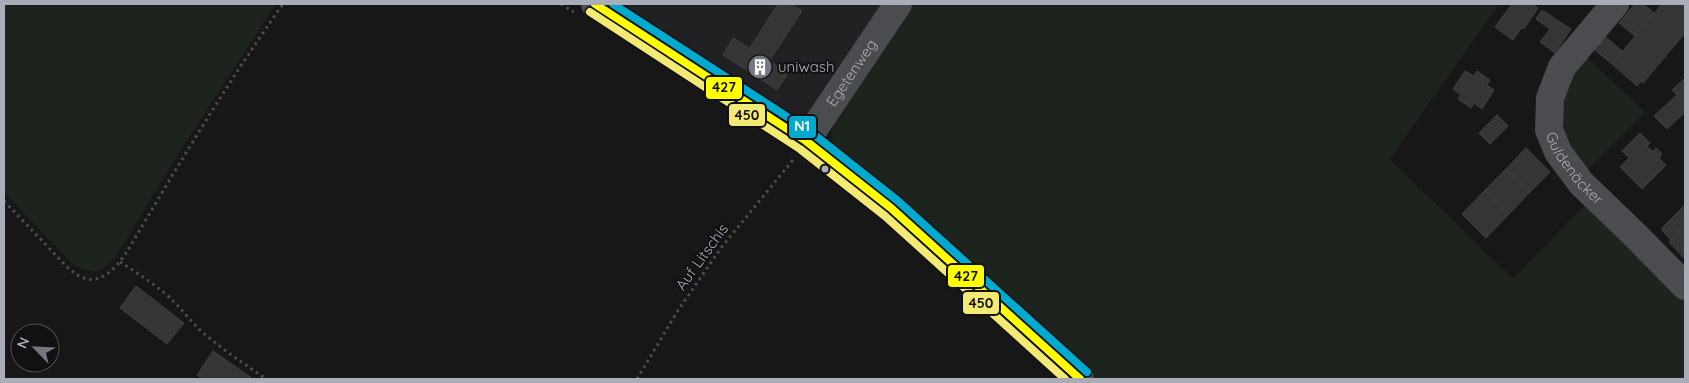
<svg xmlns="http://www.w3.org/2000/svg" width="1689" height="383" font-family="Quicksand,sans-serif">
  <rect width="100%" height="100%" fill="#171717"/>
  <path fill="#212123" d="M595,4H898L806,141Z"/>
  <g fill="#1d241e">
    <path d="M4,4H276L180,151L121,248C106,270 98,278 72,264L4,192Z"/>
    <path d="M911,4H1499L1390,159L1513,279L1588,202L1685,294V379H1095L834,147L831,134L832,125Z"/>
    <path d="M1583,54L1645,112L1582,175L1557,119L1558,96Z"/>
  </g>
  <g fill="#353536" stroke="#3f4043">
    <path d="M778,4H791L802,11L769,61L750,48Z"/>
    <path d="M1512,4H1532L1538,8L1524,29L1522,27L1513,40L1495,27Z"/>
    <path d="M1635,4H1643L1654,13L1635,36L1619,23Z"/>
    <path d="M1662,4H1685V33L1643,83L1641,81L1637,86L1612,64Z"/>
    <path d="M1542,10L1571,29L1555,53L1540,42L1550,29L1536,19Z"/>
    <path d="M1606,37L1622,51L1612,64L1595,50Z"/>
    <path d="M733,38L788,73L777,90L723,55Z"/>
    <path d="M1465,71L1474,76L1477,71L1490,80L1487,85L1494,90L1482,109L1474,103L1471,108L1458,99L1461,95L1453,89Z"/>
    <path d="M1685,78V112L1667,129L1654,116L1677,95L1672,90Z"/>
    <path d="M1497,115L1508,126L1490,144L1479,133Z"/>
    <path d="M1640,133L1650,143L1647,146L1653,152L1656,148L1662,154L1659,158L1666,165L1642,189L1620,167L1629,158L1622,151Z"/>
    <path d="M1526,148L1550,172L1530,192L1506,169Z"/>
    <path d="M1506,169L1530,192L1509,214L1485,190Z"/>
    <path d="M1485,190L1509,214L1486,238L1462,214Z"/>
    <path d="M1685,205V226L1671,240L1661,229Z"/>
    <path d="M1684,227L1685,229V259L1669,242Z"/>
    <path d="M136,286L184,323L167,344L120,308Z"/>
    <path d="M213,351L253,379H203L197,375Z"/>
  </g>
  <g fill="none" stroke-linecap="round" stroke-linejoin="round">
    <g stroke="#4d4e52" stroke-width="3" stroke-dasharray="2.5 4" stroke-linecap="butt">
      <path d="M561,4L574,12"/>
      <path d="M4,201L70,270C75,273 79,277 84,278C103,285 119,264 128,250C177,167 227,83 283,4"/>
      <path d="M120,262C137,273 155,284 170,298C183,310 193,325 207,336C226,352 246,365 266,379"/>
      <path d="M637,379L677,312L721,248L793,160"/>
    </g>
    <g stroke="#4b4c50" stroke-width="28">
      <path d="M595,4L806,141L891,208L1080,379"/>
      <path id="s1" d="M1615,4L1562,67L1550,98L1549,130L1558,152L1581,183L1637,237L1685,286"/>
      <path id="s2" d="M806,141L898,4"/>
    </g>
    <defs>
      <path id="bus-1" d="M595,4L806,141L891,208L1080,379"/>
      <path id="bus-2" d="M590,12L800,149L885,216L1065,379"/>
      <path id="bus-3" d="M613,4L812,133L898,201L1087,372"/>
    </defs>
    <use href="#bus-1" stroke="#111113" stroke-width="11"/>
    <use href="#bus-2" stroke="#111113" stroke-width="11"/>
    <use href="#bus-3" stroke="#111113" stroke-width="11"/>
    <use href="#bus-1" stroke="#ff0" stroke-width="8"/>
    <use href="#bus-2" stroke="#f2ea73" stroke-width="8"/>
    <use href="#bus-3" stroke="#00a9ce" stroke-width="8"/>
  </g>
  <defs>
    <symbol id="building-disc" viewBox="-11 -11 22 22"><circle r="9.5" fill="#757880" stroke="#111113"/><path d="M-4-6H4V6H1V3H-1V6H-4ZM-2.5-4.3h1.7v1.8h-1.7ZM.8-4.3h1.7v1.8H.8ZM-2.5-1h1.7V.8h-1.7ZM.8-1h1.7V.8H.8Z" fill="#fff"/></symbol>
  </defs>
  <g fill-rule="evenodd">
    <use href="#building-disc" x="746" y="53" width="28" height="28"/>
  </g>
  <circle fill="#a8adb8" stroke="#111113" stroke-width="2" cx="825" cy="169" r="4.5"/>
  <g text-anchor="middle" stroke-width="4" stroke-linejoin="round" paint-order="stroke">
    <g font-size="15" fill="#a8adb8" stroke="#111113" text-anchor="start">
      <text x="778" y="72">uniwash</text>
    </g>
    <g font-size="15" fill="#a8adb8" stroke="#111113">
      <text dy="5" stroke="none"><textPath href="#s2" startOffset="82">Egetenweg</textPath></text>
      <text dy="5" stroke="none"><textPath href="#s1" startOffset="194">Guldenäcker</textPath></text>
      <text transform="translate(702 257) rotate(-54)" y="5">Auf Litschis</text>
    </g>
  </g>
  <g stroke="#111113" stroke-width="2">
    <rect x="705" y="76" width="38" height="24" rx="5" fill="#ff0"/>
    <rect x="728" y="103" width="38" height="24" rx="5" fill="#f2ea73"/>
    <rect x="788" y="115" width="29" height="24" rx="5" fill="#00a9ce"/>
    <rect x="947" y="264" width="38" height="24" rx="5" fill="#ff0"/>
    <rect x="962" y="291" width="38" height="24" rx="5" fill="#f2ea73"/>
  </g>
  <g font-size="14" text-anchor="middle" font-weight="bold" fill="#fff">
    <text x="802" y="131">N1</text>
  </g>
  <g font-size="14" text-anchor="middle" font-weight="bold" fill="#111">
    <text x="724" y="92">427</text>
    <text x="747" y="120">450</text>
    <text x="966" y="281">427</text>
    <text x="981" y="308">450</text>
  </g>
  <rect width="1689" height="383" fill="none" stroke="#a8adb8" stroke-width="10"/>
  <g transform="translate(35 348) rotate(294)"><circle r="24" fill="#111113" stroke="#4d4f55"/>
  <path d="M0-4L9 19L0 12L-9 19Z" fill="#757880"/>
  <text y="-8" font-size="14" font-weight="bold" text-anchor="middle" fill="#a8adb8">N</text>
  </g>
</svg>
